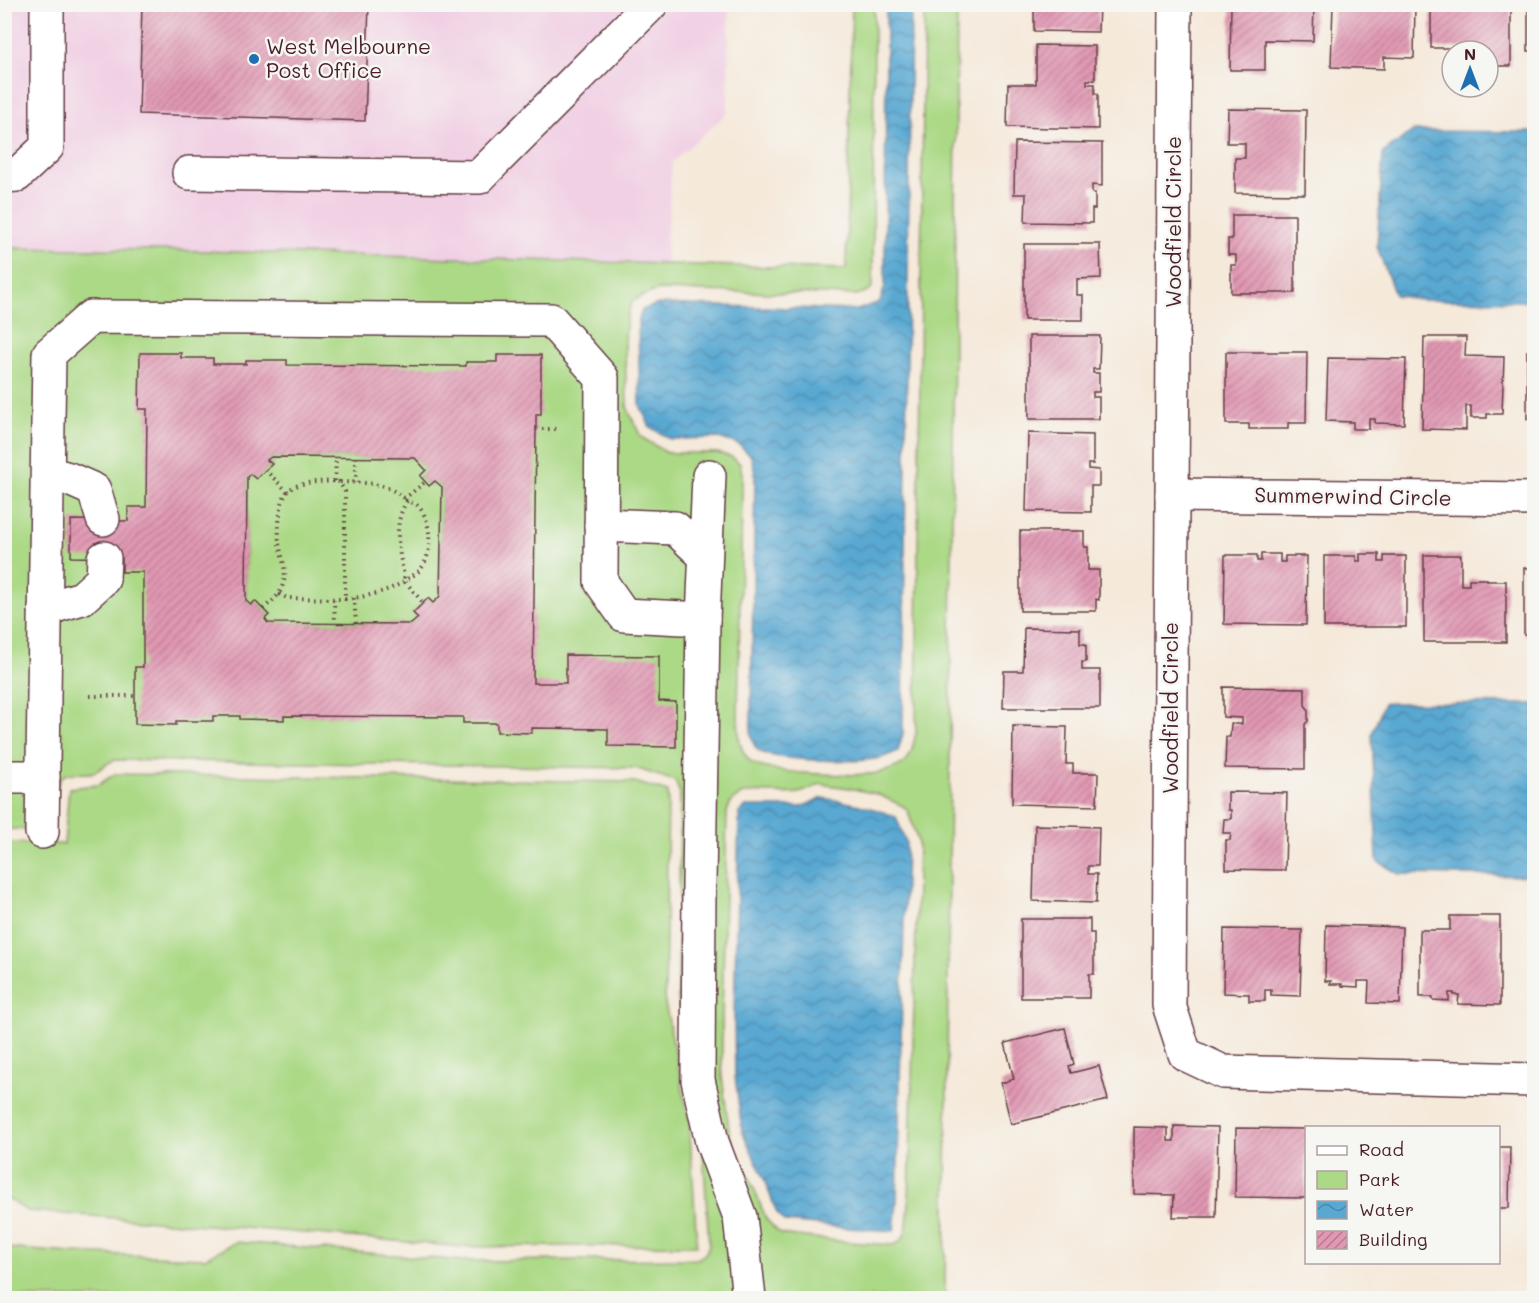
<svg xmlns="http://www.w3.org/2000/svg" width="1539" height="1303" font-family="Mali,sans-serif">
  <defs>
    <pattern id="water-waves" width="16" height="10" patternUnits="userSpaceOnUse" patternTransform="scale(1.5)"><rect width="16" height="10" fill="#58a8d2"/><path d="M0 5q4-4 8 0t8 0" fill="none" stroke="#4b88ab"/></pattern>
    <pattern id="building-hatch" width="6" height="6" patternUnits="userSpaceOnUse" patternTransform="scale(1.5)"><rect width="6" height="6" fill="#e198b3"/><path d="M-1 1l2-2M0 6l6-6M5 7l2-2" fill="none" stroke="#b87b92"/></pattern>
  </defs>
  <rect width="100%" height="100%" fill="#f6f6f2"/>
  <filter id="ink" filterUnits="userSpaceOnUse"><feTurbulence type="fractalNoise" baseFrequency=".0167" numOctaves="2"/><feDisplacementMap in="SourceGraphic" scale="12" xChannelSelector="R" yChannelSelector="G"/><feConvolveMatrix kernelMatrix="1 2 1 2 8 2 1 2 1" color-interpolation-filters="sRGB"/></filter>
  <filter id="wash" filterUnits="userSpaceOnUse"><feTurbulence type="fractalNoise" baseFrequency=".008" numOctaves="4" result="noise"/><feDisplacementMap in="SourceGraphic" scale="24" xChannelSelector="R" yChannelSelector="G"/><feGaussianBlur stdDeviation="1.35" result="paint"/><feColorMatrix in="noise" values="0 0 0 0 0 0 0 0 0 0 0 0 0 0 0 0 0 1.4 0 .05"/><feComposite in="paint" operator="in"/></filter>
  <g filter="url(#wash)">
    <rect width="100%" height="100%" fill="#f5e9da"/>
    <path fill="#f1d0e4" d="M5,5H729L728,112L672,162L665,264L165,250L5,248Z"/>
    <g fill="#acd986" stroke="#7b7c58" stroke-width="1.5" fill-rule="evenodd">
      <path d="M852,5H874L873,284L870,291L856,295L659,290C651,293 638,296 633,302C620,317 627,384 627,406L629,412L641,437L667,453H717L732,457L740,464L742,474V500L738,715C739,732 737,749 751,762C766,774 863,778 882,772C889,770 898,767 904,763C912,757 913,743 916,734L924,5H957L945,1298H5L4,1248L72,1253L205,1258L236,1242L465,1261L697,1259C705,1255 707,1253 709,1244L701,1118L678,1001L680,793L675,781L635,768L115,760C107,762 102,769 94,772C85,775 74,771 65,775C53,779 54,818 53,830L5,829V248L165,250L846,269ZM266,443L419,445L454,484L446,614L397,638L254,627L234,601L245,461ZM820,784L849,788L877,794L903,806L908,811L918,842L909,1203C907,1218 910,1240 893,1245L847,1242L780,1234L766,1219L751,1181L730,1137L722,1077V1017L727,812C735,781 775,797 798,793C806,792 814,787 820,784Z"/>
      <path d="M271,457L415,458L426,470L420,477L429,486L435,481L442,487L440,596L433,603L428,598L413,613L418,618L411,624L268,623L265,619L269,614L255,601L251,605L246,601L247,477L250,474L256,479L272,465L267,460Z"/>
      <path d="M115,774L635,782L668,792L665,1003L689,1119L697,1245L464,1247L282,1231L27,1211L5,1197L4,843L64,844L69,788L98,785Z"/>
    </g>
    <g fill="url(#water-waves)" stroke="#51647e" stroke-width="1.5">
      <path d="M886,5H911L903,734L898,751C891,754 883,758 875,759C856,762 772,762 758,750C749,742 751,726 751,714L755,473L751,456L738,444L719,438L670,439L650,427L640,405L638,323L642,310L658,304L857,310L880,302L885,286Z"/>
      <path d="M1413,131L1534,132V301L1424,300L1395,295L1377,247L1383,153Z"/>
      <path d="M1384,703L1534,704V876L1399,874L1377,861L1372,734Z"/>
      <path d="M822,798C849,802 870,806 896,817L906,842L897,1203L894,1231L848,1228L785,1222L777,1213L762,1174L742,1131L735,1076L734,1017L739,813L745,807H801Z"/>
    </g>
    <g id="blocks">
      <g fill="url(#building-hatch)" fill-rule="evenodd">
        <path d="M142,4H369L365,121L139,114Z"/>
        <path d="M1034,4H1099L1098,32L1034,31Z"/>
        <path d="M1231,4H1314L1313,41L1265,40V70H1230Z"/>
        <path d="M1333,4H1415L1414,58L1384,57V69L1331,67Z"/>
        <path d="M1431,4H1511V66H1488V51H1466V48H1431Z"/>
        <rect x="1528" y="4" width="6" height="47"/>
        <path d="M1036,45L1095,46V80H1087V84H1095V94H1098V129L1007,127L1008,84H1036Z"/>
        <path d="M1228,109L1306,110L1305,194L1235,193V158H1245V143H1227Z"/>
        <path d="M1015,142L1102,143V186L1092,185V193H1095V209H1092V223L1025,222L1026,194H1014Z"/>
        <path d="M1232,215H1295V293H1231V265H1236V255H1228V239H1232Z"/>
        <path d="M1024,244H1100L1101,278L1077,279V295H1083V320H1024Z"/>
        <path d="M1029,336H1100L1099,369H1093V373H1099V392H1093V397H1099V419H1029Z"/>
        <path d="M1424,337H1466L1465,356L1504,357L1502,414H1487V418H1471V406H1466V430L1422,429Z"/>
        <rect x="1527" y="351" width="7" height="68"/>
        <path d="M1226,352H1307L1306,423H1288V429H1249V424H1226Z"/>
        <path d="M140,353H181V358H213V364H246V360H287V365L466,366V362H497V355H541V414H536V429L533,683H566V655L659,656V701L676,702V747L608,746V729L532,728V733L497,732V723H463V717L284,716V720L240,719V716H213V721H176V725L135,724V667H143V572H122V558L71,557V520L128,521V507H146L147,409H139ZM271,457L415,458L426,470L420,476L429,486L435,481L442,487L440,596L433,603L428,598L413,613L418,618L411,624L268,623L265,619L269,615L255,601L251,605L246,601L247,477L250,474L256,479L272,464L267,460Z"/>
        <path d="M1328,358L1406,359L1404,424L1375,423V419H1369V429H1353V422L1326,421Z"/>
        <path d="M1028,433L1093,435V464H1088V469L1099,470V486H1091V512L1026,511Z"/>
        <path d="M1020,531H1084V547H1088V570H1099V600L1096,599V611H1020Z"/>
        <path d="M1261,554H1280V562H1285V556H1307L1306,625L1224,624L1225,555H1257V561H1261Z"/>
        <path d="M1360,554H1379V562H1384V556H1406V627H1324V556H1356V561H1360Z"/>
        <path d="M1424,555H1461V585H1469V579H1487V581H1506V642H1424Z"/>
        <rect x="1524" y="568" width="10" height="67"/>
        <path d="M1024,628L1080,629V644H1086V662H1082V670H1100V708H1003L1004,671H1023Z"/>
        <path d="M1223,687L1305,688V705L1308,709V721L1305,724V769L1225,768L1226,737H1230L1231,724H1242V718L1223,717Z"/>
        <path d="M1013,726L1067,727L1066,764H1073V773H1098L1097,806L1012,804Z"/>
        <path d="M1228,792L1287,793L1285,870L1226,869V840H1230L1231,833H1223L1224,819H1231V810H1228Z"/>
        <path d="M1035,825L1099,827L1098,866H1088V874H1097L1096,903L1033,901Z"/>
        <path d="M1450,916H1500V1005L1458,1004L1459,995H1454V993H1449V1001L1433,1000V997H1420V930H1450Z"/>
        <path d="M1021,919H1090V933H1094V974H1089V998H1021Z"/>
        <path d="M1326,925L1402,927L1400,1004L1368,1003L1369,981H1358V987L1342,986V984H1330L1331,981H1325Z"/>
        <path d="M1224,929L1302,930L1300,996L1271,995V990H1265V1001H1249V994L1223,993Z"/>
        <path d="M1065,1028L1074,1064L1069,1066L1071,1073L1099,1066L1108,1100L1011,1124L1001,1083L1014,1079L1005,1043Z"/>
        <path d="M1174,1126L1218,1127L1216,1217H1173L1174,1195L1134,1194V1127L1168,1128V1141H1174Z"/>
        <path d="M1236,1128L1306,1129V1198L1235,1197Z"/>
        <path d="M1498,1147H1510L1509,1208H1498Z"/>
      </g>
    </g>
  </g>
  <g filter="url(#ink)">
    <use href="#blocks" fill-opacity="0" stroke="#643d45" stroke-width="1.5"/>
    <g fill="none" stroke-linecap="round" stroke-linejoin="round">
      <defs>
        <g id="minor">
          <path d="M1175,4L1169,1005L1185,1054L1223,1072L1534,1080"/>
          <path d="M189,173L479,177L651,4"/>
          <path d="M4,176L17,175L47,147V4"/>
          <path d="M48,473L69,479L94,490L103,519"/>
          <path d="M1172,495L1534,499"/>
          <path d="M601,525L675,528L705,556"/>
          <path d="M45,609L82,598L103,579L104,558"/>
          <path d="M703,619L709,476"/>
          <path d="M4,777H43"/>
          <path d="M42,832L49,354L91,317L551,320L602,378L601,582L624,615L703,619L699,885L698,1080L712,1142L740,1217L749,1298"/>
        </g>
      </defs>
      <use href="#minor" stroke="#643d45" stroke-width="36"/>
      <g stroke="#643d45" stroke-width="4" stroke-dasharray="1.5 4.5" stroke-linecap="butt">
        <path d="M536,429H560"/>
        <path d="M356,457V483"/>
        <path d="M265,470L288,492"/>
        <path d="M335,481L336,457"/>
        <path d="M340,482C367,483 386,481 407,501"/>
        <path d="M404,499L425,482"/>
        <path d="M279,594L287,598L345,599"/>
        <path d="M354,598L356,623"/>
        <path d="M334,599L335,623"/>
        <path d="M263,609C272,601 280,596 283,584C288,571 281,556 279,543C278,530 279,497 290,489C302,481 321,482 335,481L339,482L345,491V599C366,597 387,592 405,581C400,554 391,526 407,501C409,502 415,503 416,504C432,517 434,554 420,570C416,574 410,577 405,581L423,603"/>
        <path d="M90,696H135"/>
      </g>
      <use href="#minor" stroke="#fff" stroke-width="33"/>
    </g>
  </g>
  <circle fill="#1f6fb2" stroke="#f6f6f2" stroke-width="2" cx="254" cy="59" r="6"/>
  <g text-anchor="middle" stroke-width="5" stroke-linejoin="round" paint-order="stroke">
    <g font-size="21" fill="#4a1f2b" stroke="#f6f6f2" text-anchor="start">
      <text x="266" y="54">West Melbourne<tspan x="266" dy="24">Post Office</tspan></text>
    </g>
    <g font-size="21" fill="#4a1f2b" stroke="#f6f6f2">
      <text transform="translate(1174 222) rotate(-90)" y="7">Woodfield Circle</text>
      <text transform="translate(1353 497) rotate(1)" y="7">Summerwind Circle</text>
      <text transform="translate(1171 708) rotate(-90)" y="7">Woodfield Circle</text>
    </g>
  </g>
  <rect width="1539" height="1303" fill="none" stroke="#f6f6f2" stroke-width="24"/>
  <rect x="1305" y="1126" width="195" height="138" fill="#f6f6f2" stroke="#b1a0a2" stroke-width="1.5"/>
  <rect x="1317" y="1146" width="30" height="9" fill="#ffffff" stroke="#b1a0a2" stroke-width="1.5"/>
  <text x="1359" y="1156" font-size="18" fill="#4a1f2b">Road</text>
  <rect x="1317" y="1171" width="30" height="18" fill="#acd986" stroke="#b1a0a2" stroke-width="1.5"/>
  <text x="1359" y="1186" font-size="18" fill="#4a1f2b">Park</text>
  <rect x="1317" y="1201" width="30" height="18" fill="url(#water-waves)" stroke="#b1a0a2" stroke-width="1.5"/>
  <text x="1359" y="1216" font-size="18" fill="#4a1f2b">Water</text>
  <rect x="1317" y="1231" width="30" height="18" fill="url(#building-hatch)" stroke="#b1a0a2" stroke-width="1.5"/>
  <text x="1359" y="1246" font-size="18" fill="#4a1f2b">Building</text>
  <g transform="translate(1470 69)"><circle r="28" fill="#f6f6f2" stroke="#b1a0a2" stroke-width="1.5"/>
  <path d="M0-4.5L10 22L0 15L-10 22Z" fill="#1f6fb2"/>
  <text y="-9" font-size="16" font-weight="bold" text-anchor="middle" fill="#4a1f2b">N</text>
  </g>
</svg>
